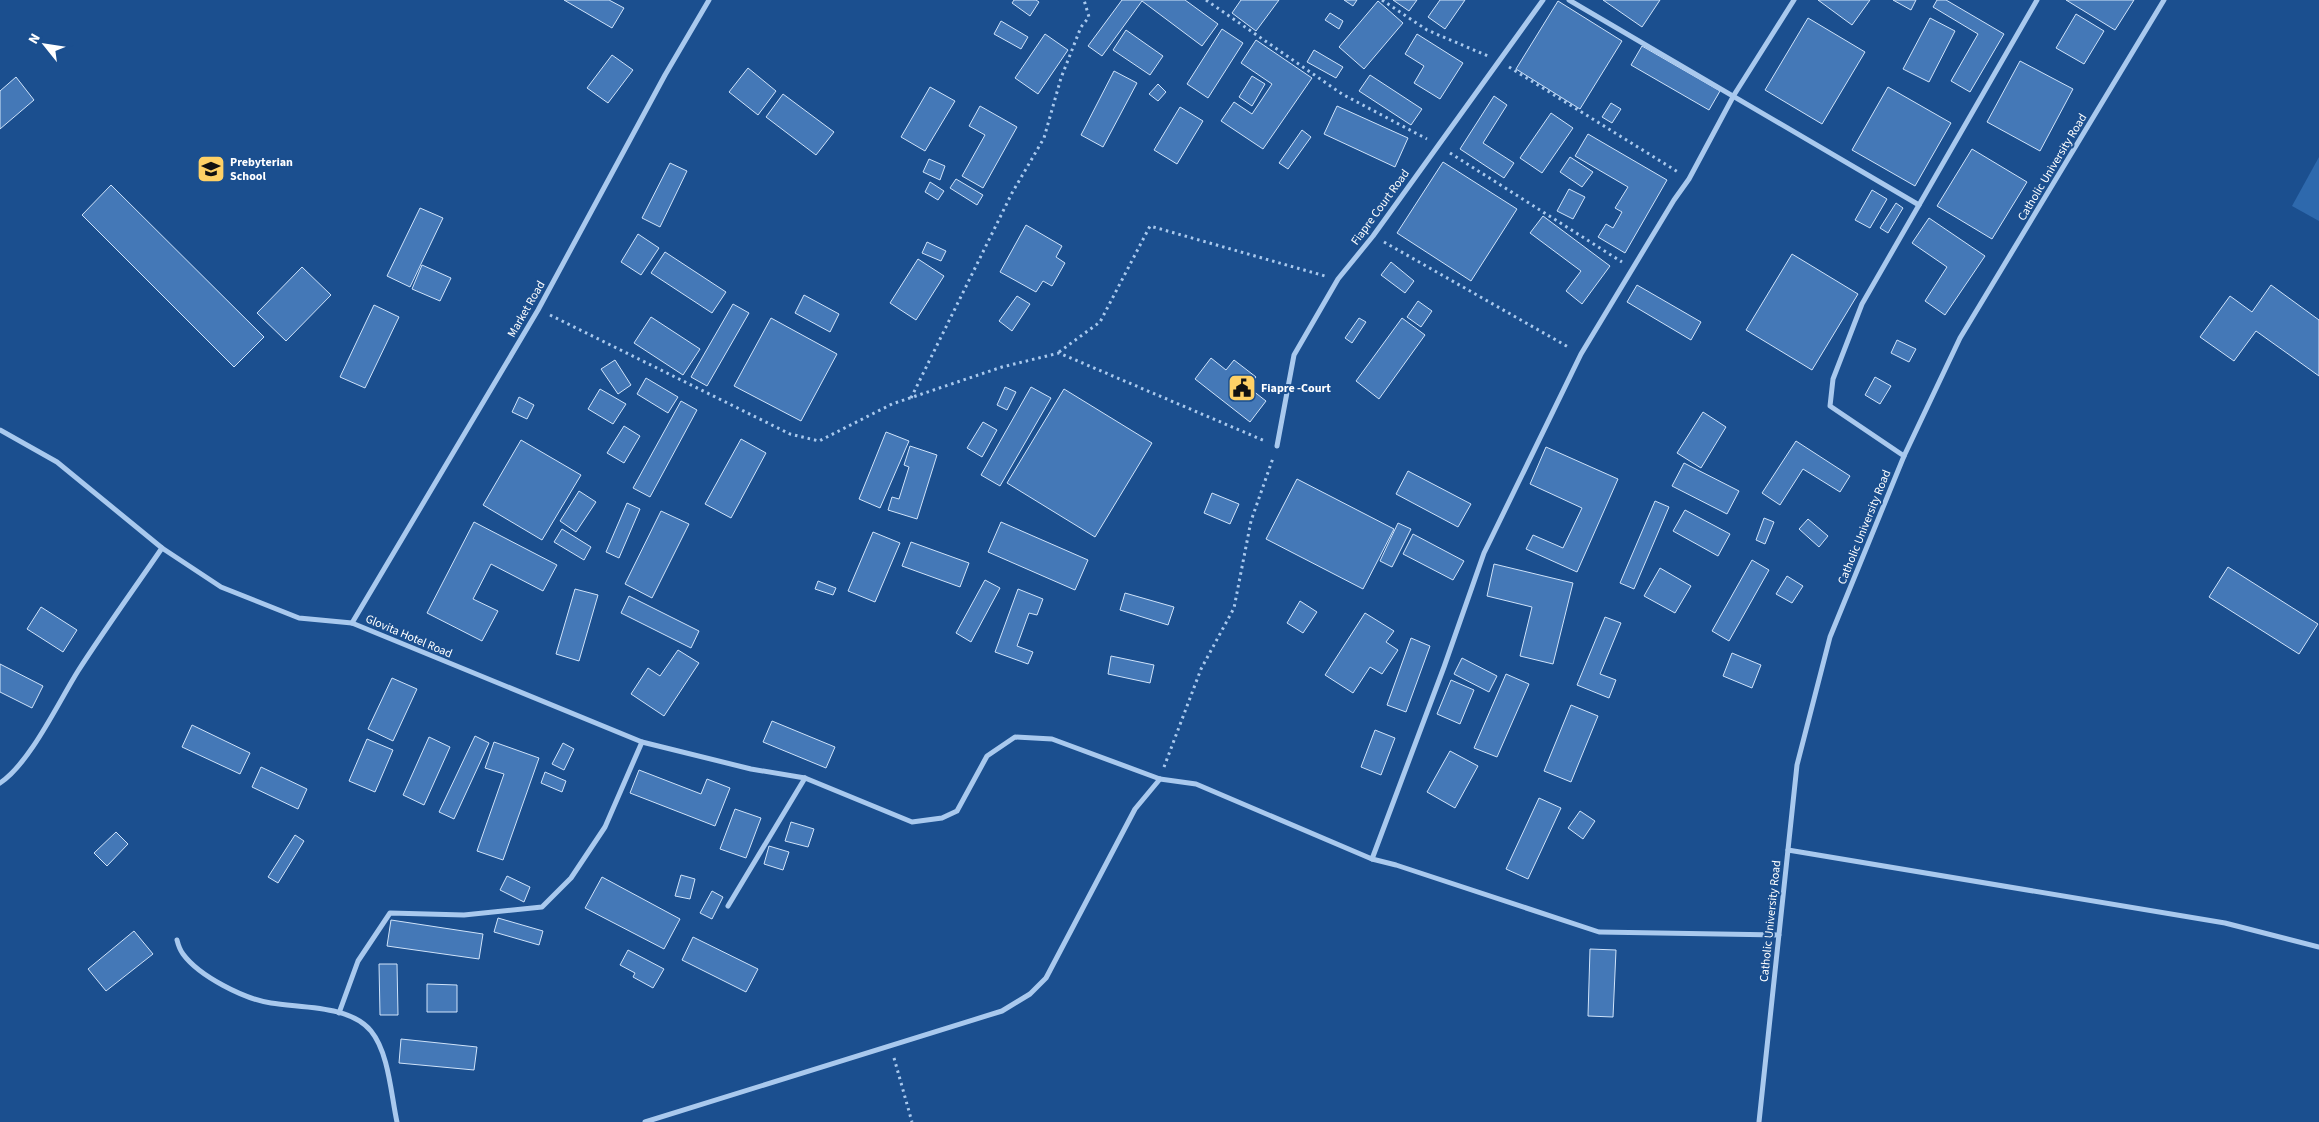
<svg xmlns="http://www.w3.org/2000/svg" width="2319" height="1122" font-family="'Source Sans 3',sans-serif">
  <rect width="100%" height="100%" fill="#1b4f8f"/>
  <path fill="#2e69ad" d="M2319,157V221L2292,206Z"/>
  <g fill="#4478b7" stroke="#cfe3fa">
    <path d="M564,0H609L624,8L612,28Z"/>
    <path d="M1014,0H1036L1039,2L1030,16L1012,3Z"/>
    <path d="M1122,0H1185L1218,24L1202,46L1142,1L1102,56L1088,46Z"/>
    <path d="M1241,0H1279L1256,31L1232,13Z"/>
    <path d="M1344,0H1357L1353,6Z"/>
    <path d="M1393,0H1417L1409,11Z"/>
    <path d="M1440,0H1465L1445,29L1428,17Z"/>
    <path d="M1603,0H1660L1642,27Z"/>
    <path d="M1818,0H1870L1852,25Z"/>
    <path d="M1893,0H1916L1911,10Z"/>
    <path d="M1937,0H1946L2004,34L1970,92L1951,81L1978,34L1933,7Z"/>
    <path d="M2066,0H2134L2115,30Z"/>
    <path d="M1378,1L1403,23L1364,69L1339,47Z"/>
    <path d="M1558,1L1622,41L1580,109L1516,69Z"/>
    <path d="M1330,13L1343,21L1339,29L1325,20Z"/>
    <path d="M2076,14L2104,31L2084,64L2056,48Z"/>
    <path d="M1808,18L1865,52L1822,124L1765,90Z"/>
    <path d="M1930,18L1955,31L1929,82L1903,69Z"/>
    <path d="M1001,21L1028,37L1021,49L994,34Z"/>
    <path d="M1222,29L1243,43L1208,98L1187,84Z"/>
    <path d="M1126,30L1163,56L1150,75L1113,50Z"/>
    <path d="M1045,34L1068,50L1038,94L1015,78Z"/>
    <path d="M1417,34L1463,63L1440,99L1414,83L1424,66L1405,54Z"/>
    <path d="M1256,40L1312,78L1263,149L1221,121L1234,102L1252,114L1272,84L1241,63Z"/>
    <path d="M1642,46L1720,91L1709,110L1631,65Z"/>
    <path d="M1314,50L1343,67L1336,78L1307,62Z"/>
    <path d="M612,55L633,70L608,103L587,88Z"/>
    <path d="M2020,61L2073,89L2040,151L1987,122Z"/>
    <path d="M748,68L776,91L758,115L729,92Z"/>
    <path d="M1114,71L1137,83L1103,147L1081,135Z"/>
    <path d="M1370,75L1422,109L1411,125L1359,91Z"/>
    <path d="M1252,76L1265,84L1252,106L1239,97Z"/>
    <path d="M16,77L34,100L0,129V91Z"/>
    <path d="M1158,84L1166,92L1158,101L1149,94Z"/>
    <path d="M930,87L955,101L925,151L901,137Z"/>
    <path d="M1888,87L1951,123L1915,186L1852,150Z"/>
    <path d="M783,94L834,132L816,155L766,117Z"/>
    <path d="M1494,96L1507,105L1483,143L1514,163L1504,178L1460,149Z"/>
    <path d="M1611,103L1621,109L1612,123L1602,117Z"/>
    <path d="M980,106L1017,127L983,188L962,176L985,135L969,126Z"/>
    <path d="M1337,106L1408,138L1395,167L1324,134Z"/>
    <path d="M1180,107L1203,121L1177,164L1154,150Z"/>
    <path d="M1551,113L1573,128L1542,173L1520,158Z"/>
    <path d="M1302,130L1311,137L1288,169L1279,163Z"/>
    <path d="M1588,134L1667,180L1625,253L1598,237L1606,224L1613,228L1622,212L1615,208L1628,187L1575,156Z"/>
    <path d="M1972,149L2027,182L1992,239L1937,206Z"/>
    <path d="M1570,157L1593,172L1582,187L1560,172Z"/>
    <path d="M929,159L945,166L940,180L923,172Z"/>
    <path d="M1443,162L1517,209L1471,281L1397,233Z"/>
    <path d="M670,163L687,171L660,227L642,218Z"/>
    <path d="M956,179L983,195L977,205L950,188Z"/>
    <path d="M930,182L944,191L938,200L925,192Z"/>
    <path d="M111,185L264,337L234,367L82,215Z"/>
    <path d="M1569,189L1585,197L1573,219L1557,211Z"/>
    <path d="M1872,190L1887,199L1870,228L1855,220Z"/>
    <path d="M1896,203L1903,208L1888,233L1880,228Z"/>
    <path d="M420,208L443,218L410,287L387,276Z"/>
    <path d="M1543,216L1610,266L1582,304L1566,291L1581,271L1530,233Z"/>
    <path d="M1929,218L1985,256L1945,315L1925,301L1947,267L1912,243Z"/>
    <path d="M1026,225L1062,246L1056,257L1065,263L1052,286L1043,281L1036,292L1000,272Z"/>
    <path d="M638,234L659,248L641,275L621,262Z"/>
    <path d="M927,242L946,251L941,261L922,253Z"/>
    <path d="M665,252L726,292L712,313L651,273Z"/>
    <path d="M1792,254L1858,294L1812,370L1746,330Z"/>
    <path d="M918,259L944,276L916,320L890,303Z"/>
    <path d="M1391,262L1414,281L1405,293L1381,275Z"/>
    <path d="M422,265L451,278L440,301L412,289Z"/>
    <path d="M302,267L331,295L286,341L257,313Z"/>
    <path d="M1637,285L1701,322L1691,340L1627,302Z"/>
    <path d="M2271,285L2319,320V376L2256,331L2234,361L2200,337L2230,296L2252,312Z"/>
    <path d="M804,295L839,314L830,332L795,313Z"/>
    <path d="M1017,296L1030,304L1012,331L999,321Z"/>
    <path d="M1418,301L1432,311L1421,327L1407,317Z"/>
    <path d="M733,304L749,313L707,386L691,377Z"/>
    <path d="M374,305L399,317L365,388L340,377Z"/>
    <path d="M651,317L700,349L683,375L634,343Z"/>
    <path d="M771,318L837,354L801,421L734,386Z"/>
    <path d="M1359,318L1366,322L1352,343L1345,338Z"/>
    <path d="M1402,318L1425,335L1379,399L1356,381Z"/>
    <path d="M1897,340L1916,349L1909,362L1891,353Z"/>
    <path d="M1211,358L1226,370L1234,360L1256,377L1248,387L1266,401L1250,422L1195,379Z"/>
    <path d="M615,360L631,385L618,394L601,369Z"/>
    <path d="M1875,377L1891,386L1880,404L1865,395Z"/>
    <path d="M646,378L678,397L668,413L637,394Z"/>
    <path d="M1005,387L1016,392L1007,410L997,405Z"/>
    <path d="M1031,387L1051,398L1000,486L981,475Z"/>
    <path d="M600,389L626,404L613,424L588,409Z"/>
    <path d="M1064,389L1152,443L1095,537L1007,483Z"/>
    <path d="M519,397L534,405L527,419L512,412Z"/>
    <path d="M681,401L697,410L650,497L633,488Z"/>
    <path d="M1703,412L1726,427L1701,468L1677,453Z"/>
    <path d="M983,422L997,430L982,457L967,448Z"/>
    <path d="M624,426L640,436L624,463L607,453Z"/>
    <path d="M886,432L909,441L880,508L859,499Z"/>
    <path d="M741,439L766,453L731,518L705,504Z"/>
    <path d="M521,440L581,475L542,540L483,505Z"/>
    <path d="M1796,441L1850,476L1840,492L1803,469L1780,505L1762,493Z"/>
    <path d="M910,446L937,455L917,519L888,510L892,497L899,499L909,467L904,465Z"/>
    <path d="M1546,447L1618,479L1577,572L1526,549L1533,535L1563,548L1582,508L1530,484Z"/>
    <path d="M1684,463L1739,491L1727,514L1672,486Z"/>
    <path d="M1408,471L1471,504L1458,527L1396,494Z"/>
    <path d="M1297,479L1394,529L1363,589L1266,539Z"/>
    <path d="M579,491L596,502L576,532L560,521Z"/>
    <path d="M1212,493L1239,504L1230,524L1204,513Z"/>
    <path d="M1655,501L1669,507L1634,589L1620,583Z"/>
    <path d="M627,503L640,509L619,558L606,552Z"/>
    <path d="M1685,510L1730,534L1718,556L1673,531Z"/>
    <path d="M661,511L689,524L652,598L625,584Z"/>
    <path d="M1764,518L1774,522L1765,544L1756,540Z"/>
    <path d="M1808,519L1828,536L1819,547L1799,529Z"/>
    <path d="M474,522L557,565L543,591L491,564L473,599L498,611L482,641L427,613Z"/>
    <path d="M1001,522L1088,560L1075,590L988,552Z"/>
    <path d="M1398,523L1411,529L1392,567L1380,561Z"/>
    <path d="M562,529L591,547L584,560L554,542Z"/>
    <path d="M873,532L900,543L875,602L848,591Z"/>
    <path d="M1413,534L1464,561L1453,580L1403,554Z"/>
    <path d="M911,542L969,563L960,587L902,566Z"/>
    <path d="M1752,560L1769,570L1729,641L1712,631Z"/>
    <path d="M1494,564L1573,583L1553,664L1520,656L1532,607L1487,596Z"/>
    <path d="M2228,567L2318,624L2299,654L2209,597Z"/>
    <path d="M1660,568L1691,586L1675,613L1644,596Z"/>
    <path d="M1787,576L1803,586L1792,603L1776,594Z"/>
    <path d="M985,580L1000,588L971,642L956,633Z"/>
    <path d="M818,581L836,588L833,595L815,589Z"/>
    <path d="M575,589L598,595L579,661L556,654Z"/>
    <path d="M1018,589L1043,599L1037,615L1029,613L1017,646L1033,652L1028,664L995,652Z"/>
    <path d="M1125,593L1174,607L1168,625L1120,610Z"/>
    <path d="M629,596L699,631L691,648L621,613Z"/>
    <path d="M1300,601L1317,612L1303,633L1287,623Z"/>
    <path d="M41,607L77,630L63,652L27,629Z"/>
    <path d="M1365,613L1394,631L1386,642L1398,650L1382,674L1370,667L1353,693L1325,675Z"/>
    <path d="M1605,617L1621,623L1600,674L1616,680L1609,698L1577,685Z"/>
    <path d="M1411,638L1430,646L1406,712L1387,705Z"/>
    <path d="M678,650L699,663L664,716L631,694L648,668L660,676Z"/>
    <path d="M1732,653L1761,665L1752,688L1723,676Z"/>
    <path d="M1111,656L1154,665L1150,683L1108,674Z"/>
    <path d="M1462,658L1497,676L1489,692L1454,674Z"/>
    <path d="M0,664L43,686L32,708L0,692Z"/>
    <path d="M1506,674L1529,684L1497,757L1474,748Z"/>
    <path d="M392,678L417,689L393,741L368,729Z"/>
    <path d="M1451,680L1474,690L1460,724L1437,714Z"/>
    <path d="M1571,705L1598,716L1571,782L1544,771Z"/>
    <path d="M772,721L835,747L826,768L763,742Z"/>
    <path d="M192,725L250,753L240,774L182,747Z"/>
    <path d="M1375,730L1395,738L1381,775L1361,767Z"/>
    <path d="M475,736L489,743L454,819L439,812Z"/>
    <path d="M429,737L450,747L424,805L403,795Z"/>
    <path d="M367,739L393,750L375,792L349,781Z"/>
    <path d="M494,742L539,758L503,860L477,851L504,774L485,768Z"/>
    <path d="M563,743L574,749L564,770L552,764Z"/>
    <path d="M1450,751L1478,766L1455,808L1427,792Z"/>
    <path d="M261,767L307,789L298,809L252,787Z"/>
    <path d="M639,770L701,794L707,779L730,788L715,826L630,793Z"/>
    <path d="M545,772L566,781L562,792L541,783Z"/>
    <path d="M1539,798L1561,808L1528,879L1506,869Z"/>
    <path d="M735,809L761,818L746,858L720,849Z"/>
    <path d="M1580,811L1595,821L1583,839L1568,828Z"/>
    <path d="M791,822L814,829L808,847L785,841Z"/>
    <path d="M116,832L128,844L107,866L94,853Z"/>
    <path d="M295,835L304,841L278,883L268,877Z"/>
    <path d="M769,846L789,852L783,870L764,864Z"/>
    <path d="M681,875L695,879L690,899L675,896Z"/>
    <path d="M507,876L530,887L524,902L500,890Z"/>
    <path d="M602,877L680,919L664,949L585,908Z"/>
    <path d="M712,891L723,897L712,919L700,913Z"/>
    <path d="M498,918L543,931L539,945L494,932Z"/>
    <path d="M391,920L483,934L479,959L387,946Z"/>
    <path d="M134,931L153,954L106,991L88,969Z"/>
    <path d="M693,937L758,969L746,992L682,960Z"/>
    <path d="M1590,949L1616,950L1613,1017L1588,1016Z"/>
    <path d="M628,950L664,969L653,988L633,977L635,973L620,965Z"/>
    <path d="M379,964H397L398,1015H380Z"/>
    <path d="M427,984L457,985V1012H427Z"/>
    <path d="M401,1039L477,1047L474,1070L399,1063Z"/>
  </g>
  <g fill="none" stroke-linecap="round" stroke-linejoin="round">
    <g stroke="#a9c9ee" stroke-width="3" stroke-dasharray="2.5 4" stroke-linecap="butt">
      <path d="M1206,0L1342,94L1427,139"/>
      <path d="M1382,0L1427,30L1488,56"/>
      <path d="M1509,67L1678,172"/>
      <path d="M1450,153L1622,262"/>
      <path d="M1384,242L1570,348"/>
      <path d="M550,315L790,434L819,441L892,404L1002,367L1059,353L1265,441"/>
      <path d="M1059,352L1100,322L1150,226L1325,276"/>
      <path d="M911,398L1012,193L1044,138L1061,78L1081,27L1089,17L1084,0"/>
      <path d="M1164,767L1201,669L1234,608L1251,521L1273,458"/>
      <path d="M894,1058L912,1122"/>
    </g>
    <g stroke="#a9c9ee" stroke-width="5">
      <path d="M1569,0L1919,205"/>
      <path d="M0,430L57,462L162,548L221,587L299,618L352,623L642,742L751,769L805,778L912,822L942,818L957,811L987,756L1015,737L1052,739L1160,779L1196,784L1372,859L1396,865L1599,932L1779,935"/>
      <path d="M1277,446L1294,355L1338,279L1373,236L1543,0"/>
      <path d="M1904,456L1830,406L1833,379L1862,304L2037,0"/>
      <path d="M352,623L538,310L665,75L709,0"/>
      <path d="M0,783C30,763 58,703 78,671C105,629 134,589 162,548"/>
      <path d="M1788,850L2225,923L2319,947"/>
      <path d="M1372,859L1444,667L1484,553L1581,354L1674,200L1689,179L1734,95L1794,0"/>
      <path d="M728,906L805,778"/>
      <path d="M177,940C178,944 180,950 183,954C199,976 244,999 271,1003C301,1008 350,1005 371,1031C389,1053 391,1095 397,1122"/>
      <path d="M339,1013L358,961L390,913L464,915L542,907L571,878L605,827L642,742"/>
      <path d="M645,1122L1002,1011L1030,994L1046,978L1135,809L1160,779"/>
      <path d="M1759,1122L1797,765L1830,637L1904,456L1960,338L2164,0"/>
    </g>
  </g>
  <defs>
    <symbol id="school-square" viewBox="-11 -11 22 22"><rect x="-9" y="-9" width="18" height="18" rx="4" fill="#ffd166" stroke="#1b4f8f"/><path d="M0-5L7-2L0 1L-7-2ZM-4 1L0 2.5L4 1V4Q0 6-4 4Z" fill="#111"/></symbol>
    <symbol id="civic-square" viewBox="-11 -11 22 22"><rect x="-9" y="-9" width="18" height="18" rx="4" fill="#ffd166" stroke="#1b4f8f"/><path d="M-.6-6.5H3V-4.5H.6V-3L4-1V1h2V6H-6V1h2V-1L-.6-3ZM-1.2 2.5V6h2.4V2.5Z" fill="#111"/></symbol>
  </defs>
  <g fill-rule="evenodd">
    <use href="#school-square" x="195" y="153" width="32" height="32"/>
    <use href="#civic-square" x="1226" y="372" width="32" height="32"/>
  </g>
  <g text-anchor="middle" stroke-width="4" stroke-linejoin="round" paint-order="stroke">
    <g font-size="12" font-weight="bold" fill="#fff" stroke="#1b4f8f" text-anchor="start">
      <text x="230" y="166">Prebyterian<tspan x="230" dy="14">School</tspan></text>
      <text x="1261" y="392">Fiapre -Court</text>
    </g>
    <g font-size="12" fill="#fff" stroke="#1b4f8f">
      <text transform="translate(2052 167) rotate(-59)" y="4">Catholic University Road</text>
      <text transform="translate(1380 207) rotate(-54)" y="4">Fiapre Court Road</text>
      <text transform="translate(526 309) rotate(-60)" y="4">Market Road</text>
      <text transform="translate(1864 527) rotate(-68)" y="4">Catholic University Road</text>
      <text transform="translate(409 636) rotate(23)" y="4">Glovita Hotel Road</text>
      <text transform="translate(1770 921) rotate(-84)" y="4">Catholic University Road</text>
    </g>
  </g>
  <g transform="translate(45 45) rotate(300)" stroke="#1b4f8f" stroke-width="4" paint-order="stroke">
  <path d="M0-4L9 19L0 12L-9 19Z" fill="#ffffff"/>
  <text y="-8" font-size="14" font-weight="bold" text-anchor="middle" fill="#ffffff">N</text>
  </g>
</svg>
